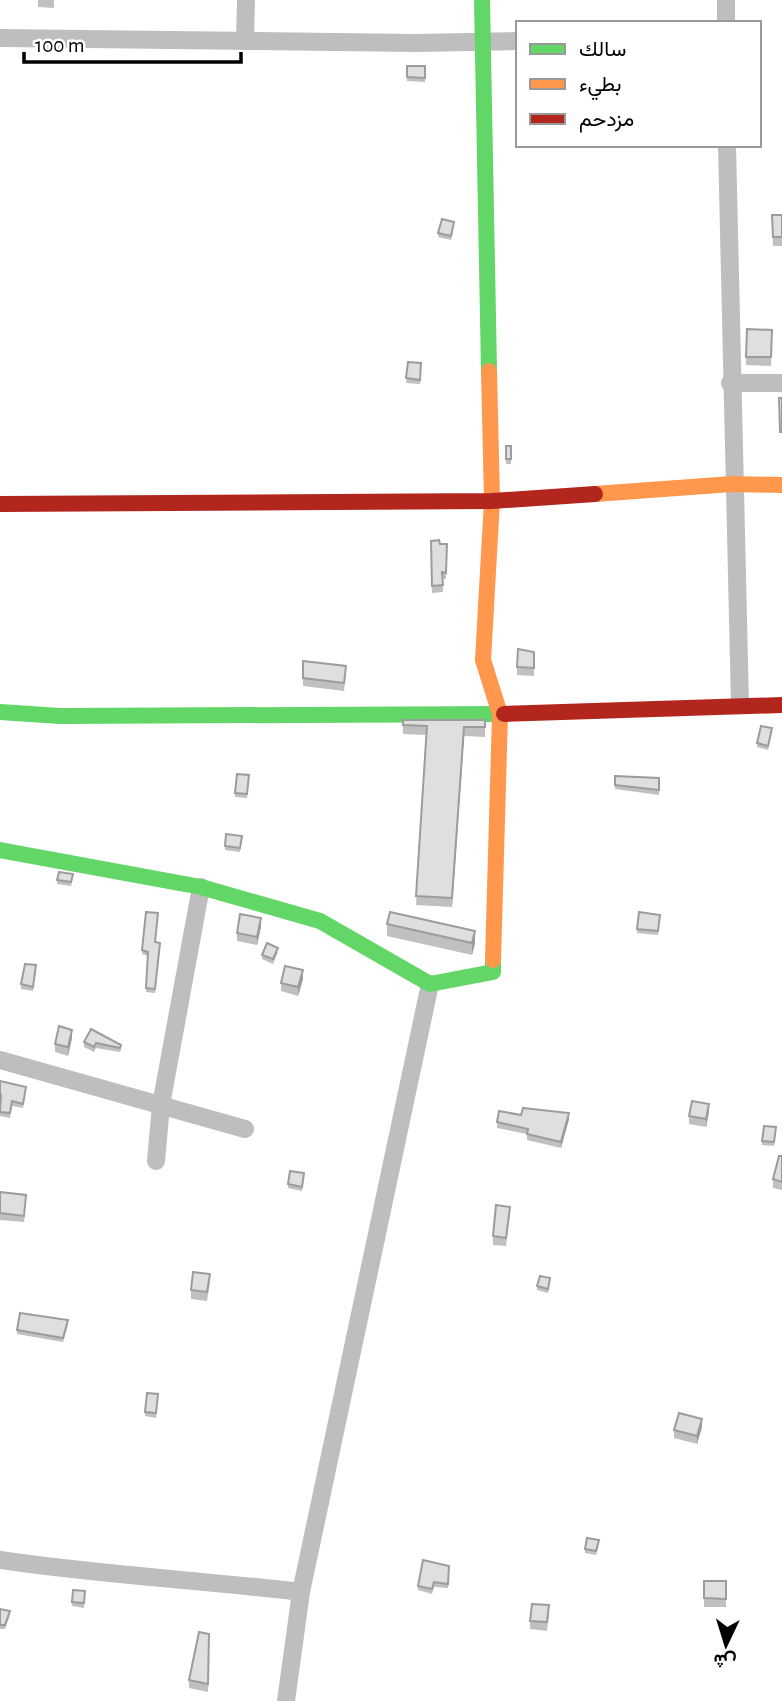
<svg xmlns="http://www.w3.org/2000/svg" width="782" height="1701" font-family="'Alegreya Sans',Vazirmatn,sans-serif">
  <rect width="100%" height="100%" fill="#fff"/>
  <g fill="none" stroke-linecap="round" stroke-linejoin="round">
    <g stroke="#bebebe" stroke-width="18">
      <path d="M726,23V0"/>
      <path d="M0,38L416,43L518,41"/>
      <path d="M245,40L246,0"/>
      <path d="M727,145L740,705"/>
      <path d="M730,383H782"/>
      <path d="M0,1060L245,1129"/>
      <path d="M156,1161L161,1105L201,887"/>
      <path d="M0,1560C100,1575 200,1580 301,1592"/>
      <path d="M286,1701L301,1592L430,984"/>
    </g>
    <g stroke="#63d668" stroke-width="16">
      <path d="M482,0L489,371"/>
      <path d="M0,712L60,716L504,714"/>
      <path d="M0,850L201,887L320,921L430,984L493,972V960"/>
    </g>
    <g stroke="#ff974d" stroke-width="16">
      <path d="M489,371L492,501L483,660L500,714L493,960"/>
      <path d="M595,494L732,484L782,485"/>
    </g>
    <g stroke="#b3261e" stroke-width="16">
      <path d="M0,504L492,501L595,494"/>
      <path d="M504,714L782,705"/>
    </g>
  </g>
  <g fill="#c0c0c0">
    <path d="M38,0H54V8L38,7Z"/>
    <path d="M425,66V82L407,81V77Z"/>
    <path d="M772,215H782V246H773Z"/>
    <path d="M454,226L451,240L438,237V233Z"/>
    <path d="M772,330L771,366L746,365V357Z"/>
    <path d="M408,362L421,363L420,384L406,383Z"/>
    <rect x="506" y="446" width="5" height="18"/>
    <path d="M431,541L440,544H447L446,579H443V592L432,593Z"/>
    <path d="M534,652V676L517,675V667Z"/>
    <path d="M303,661L346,674L344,691L303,686Z"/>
    <path d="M403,720H485V737L464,736L452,907L416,905L427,735L403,734Z"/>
    <path d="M772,732L768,750L757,747V743Z"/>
    <path d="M615,776L659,778V795L615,789Z"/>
    <path d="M249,779L247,798L235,797V793Z"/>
    <path d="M226,834L242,840L240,852L225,850Z"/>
    <path d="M73,878L71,886L57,884V880Z"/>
    <path d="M660,919L658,935L637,933V929Z"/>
    <path d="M387,924L475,943L472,955L387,936Z"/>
    <path d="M261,927L257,945L237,941V933Z"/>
    <path d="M155,942L160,947L155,993L146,992L148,956L142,954V950Z"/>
    <path d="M278,952L273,964L262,959V955Z"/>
    <path d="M36,970L33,991L21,989V984Z"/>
    <path d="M303,979L298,996L281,991V983Z"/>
    <path d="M91,1029L121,1049L120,1052L96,1048L94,1052L84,1047V1042Z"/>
    <path d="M72,1038L68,1056L55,1052V1044Z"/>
    <path d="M0,1081L26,1091L23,1108L12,1106L10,1118L0,1116Z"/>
    <path d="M709,1112L706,1127L689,1124V1116Z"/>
    <path d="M521,1115L569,1119L561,1148L527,1140V1134L497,1128V1122Z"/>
    <path d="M776,1132L774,1146L762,1145V1141Z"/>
    <path d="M782,1156V1190L773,1188V1179Z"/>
    <path d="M304,1177L302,1191L288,1188V1184Z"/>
    <path d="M0,1192L26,1202L24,1222L0,1220Z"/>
    <path d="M510,1215L506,1246L493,1245V1236Z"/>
    <path d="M210,1282L207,1301L191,1299V1290Z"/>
    <path d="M550,1282L548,1293L537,1290V1286Z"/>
    <path d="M68,1325L63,1342L17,1334V1330Z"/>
    <path d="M158,1394L156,1418L145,1416V1412Z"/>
    <path d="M702,1427L697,1444L674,1438V1430Z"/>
    <path d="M599,1544L596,1555L585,1553V1549Z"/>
    <path d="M449,1566L448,1588L434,1587L432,1594L418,1590V1586Z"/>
    <rect x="704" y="1581" width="22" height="26"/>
    <path d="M73,1590L85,1591L84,1608L72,1606Z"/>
    <path d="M0,1609L10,1615L5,1629H0Z"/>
    <path d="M549,1614L547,1631L530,1629V1621Z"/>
    <path d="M209,1634L208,1692L189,1688V1680Z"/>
  </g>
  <g fill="#9c9c9c">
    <path d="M464,727V736L452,907V898Z"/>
    <path d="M261,918V927L257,945V937Z"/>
    <path d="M475,931V943L472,955V943Z"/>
    <path d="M303,970V979L298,996V987Z"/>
    <path d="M72,1030V1038L68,1056V1047Z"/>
    <path d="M709,1104V1112L706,1127V1119Z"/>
    <path d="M569,1113V1119L561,1148V1142Z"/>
    <path d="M702,1419V1427L697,1444V1436Z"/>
  </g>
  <g fill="#dfdfdf" stroke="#9c9c9c" stroke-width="2">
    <path d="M407,66H425V78L407,77Z"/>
    <path d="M772,215H782V237H773Z"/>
    <path d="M442,219L454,222L451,236L438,233Z"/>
    <path d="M747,329L772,330L771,357H746Z"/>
    <path d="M408,362L421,363L420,380L406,378Z"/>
    <path d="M779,398H782V432H780Z"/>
    <rect x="506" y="446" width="5" height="13"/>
    <path d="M439,540L440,544H447L446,573L442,572L443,585L432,586L431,541Z"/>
    <path d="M518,649L534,652V668L517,667Z"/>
    <path d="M303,661L346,666L344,683L303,678Z"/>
    <path d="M403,720H485V727H464L452,898L416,896L427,726L403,725Z"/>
    <path d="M761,726L772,728L768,746L757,743Z"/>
    <path d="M237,774L249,775L247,794L235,793Z"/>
    <path d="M615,776L659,778V790L615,785Z"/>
    <path d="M226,834L242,836L240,848L225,846Z"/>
    <path d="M59,872L73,874L71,882L57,880Z"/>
    <path d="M146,912L158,913L155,942L160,943L155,989L146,988L148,952L142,950Z"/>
    <path d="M390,912L475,931L472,943L387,924Z"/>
    <path d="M639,912L660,915L658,931L637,929Z"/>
    <path d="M240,914L261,918L257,937L237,933Z"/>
    <path d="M267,943L278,948L273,959L262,955Z"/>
    <path d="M25,964L36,965L33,987L21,984Z"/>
    <path d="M285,966L303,970L298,987L281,983Z"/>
    <path d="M59,1026L72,1030L68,1047L55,1044Z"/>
    <path d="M91,1029L121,1045L120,1048L96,1043L94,1047L84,1042Z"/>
    <path d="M0,1081L26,1087L23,1104L12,1101L10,1113L0,1112L1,1095L0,1094Z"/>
    <path d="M692,1101L709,1104L706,1119L689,1116Z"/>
    <path d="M523,1108L569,1113L561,1142L527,1134L528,1129L497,1122L499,1111L521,1115Z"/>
    <path d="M764,1126L776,1127L774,1142L762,1141Z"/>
    <path d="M779,1156H782V1182L773,1179Z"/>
    <path d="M290,1171L304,1173L302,1187L288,1184Z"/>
    <path d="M0,1192L26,1195L24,1216L0,1213Z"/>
    <path d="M496,1205L510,1207L506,1238L493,1236Z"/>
    <path d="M193,1272L210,1274L207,1292L191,1290Z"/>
    <path d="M540,1276L550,1278L548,1289L537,1286Z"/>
    <path d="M20,1313L68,1320L63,1338L17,1330Z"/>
    <path d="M147,1393L158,1394L156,1413L145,1412Z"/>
    <path d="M679,1413L702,1419L697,1436L674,1430Z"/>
    <path d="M587,1538L599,1540L596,1551L585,1549Z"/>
    <path d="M423,1560L449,1566L448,1584L434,1582L432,1589L418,1586Z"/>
    <path d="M704,1581H726V1599L704,1598Z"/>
    <path d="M73,1590L85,1591L84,1603L72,1602Z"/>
    <path d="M532,1604L549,1605L547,1622L530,1621Z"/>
    <path d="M0,1609L10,1611L5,1625H0Z"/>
    <path d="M199,1632L209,1634L208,1684L189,1680Z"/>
  </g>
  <rect x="516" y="21" width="245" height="126" fill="#ffffff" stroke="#999999" stroke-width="2"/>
  <rect x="530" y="44" width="35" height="10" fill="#63d668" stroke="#999999" stroke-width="2"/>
  <text x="579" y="56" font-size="21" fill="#000000">سالك</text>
  <rect x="530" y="79" width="35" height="10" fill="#ff974d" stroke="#999999" stroke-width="2"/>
  <text x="579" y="91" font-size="21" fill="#000000">بطيء</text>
  <rect x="530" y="114" width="35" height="10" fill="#b3261e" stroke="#999999" stroke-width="2"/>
  <text x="579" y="126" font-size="21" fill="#000000">مزدحم</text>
  <g transform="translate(726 1645) rotate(184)" stroke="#ffffff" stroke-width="5" paint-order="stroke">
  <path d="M0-5L12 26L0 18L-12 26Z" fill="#000000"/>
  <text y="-10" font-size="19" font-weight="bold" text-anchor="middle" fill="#000000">ش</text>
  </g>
  <path d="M24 52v10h217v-10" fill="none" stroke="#000000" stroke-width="3.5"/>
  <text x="35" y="52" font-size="21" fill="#000000" stroke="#ffffff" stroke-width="5" paint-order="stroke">100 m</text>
</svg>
